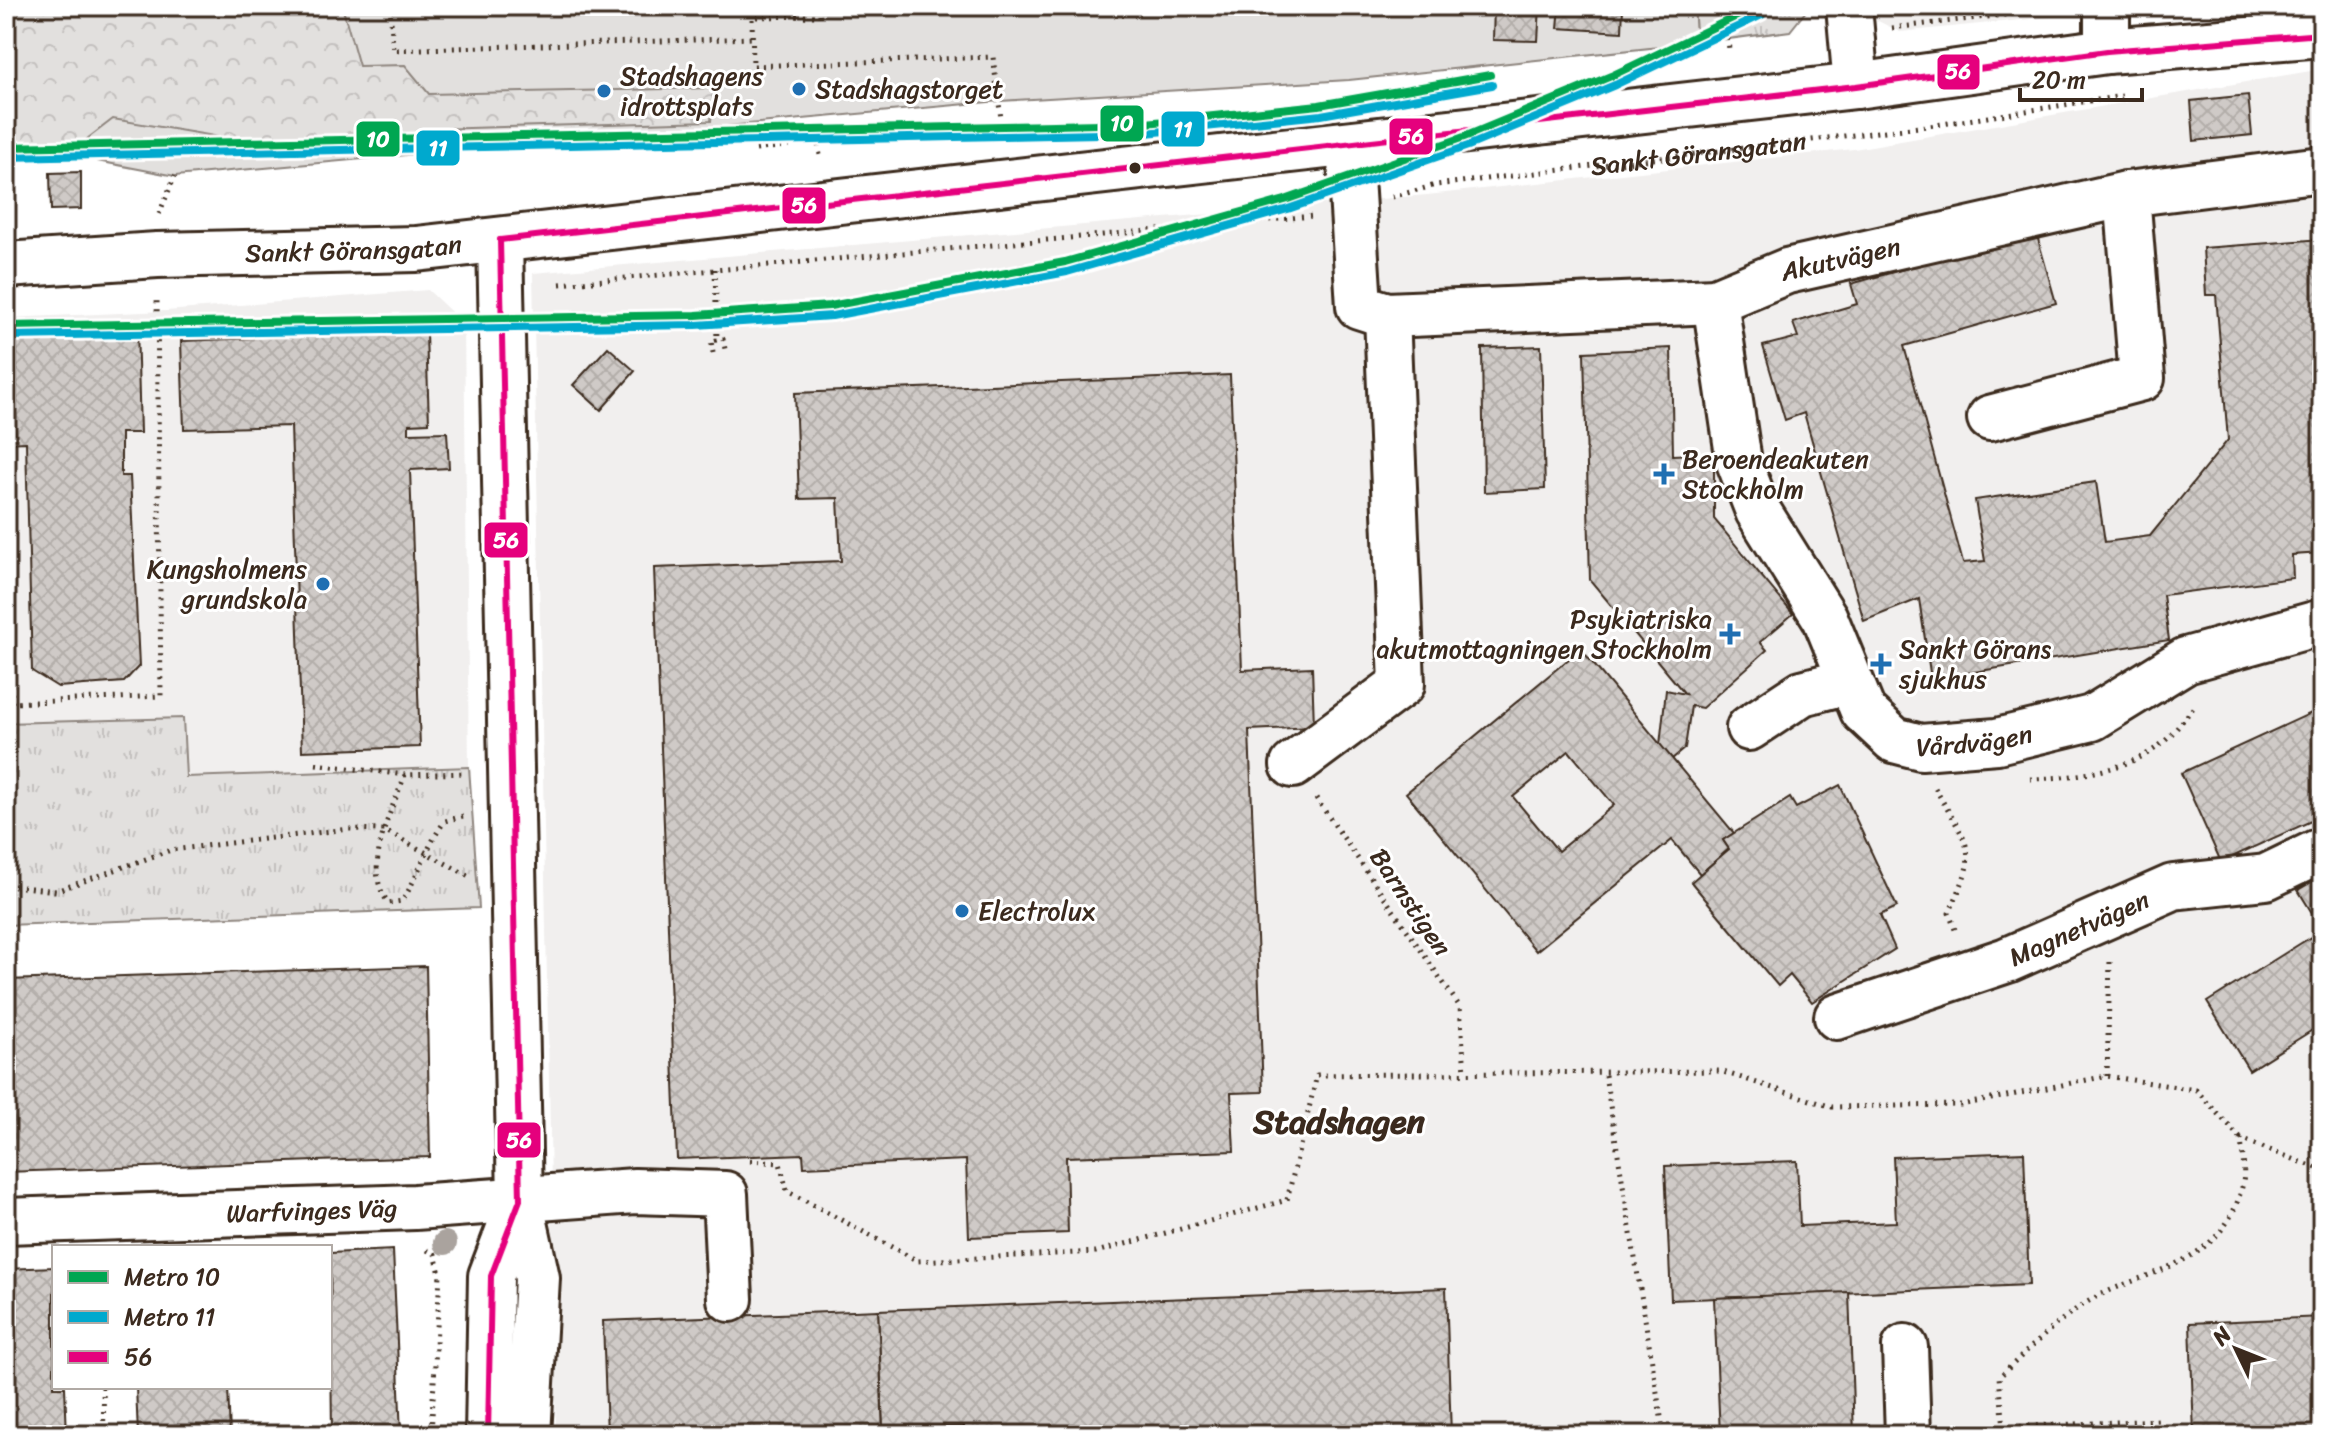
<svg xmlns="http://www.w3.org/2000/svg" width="2328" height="1441" font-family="Sriracha,sans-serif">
  <defs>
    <pattern id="forest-crowns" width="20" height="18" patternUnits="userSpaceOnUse" patternTransform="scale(2)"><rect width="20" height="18" fill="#e2e0de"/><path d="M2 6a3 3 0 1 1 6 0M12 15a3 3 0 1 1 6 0" fill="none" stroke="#c3c0be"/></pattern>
    <pattern id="park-tufts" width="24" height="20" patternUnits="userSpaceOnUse" patternTransform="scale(2)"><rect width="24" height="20" fill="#e2e0de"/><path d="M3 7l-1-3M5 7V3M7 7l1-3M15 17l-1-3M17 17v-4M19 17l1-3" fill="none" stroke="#c3c0be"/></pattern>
    <pattern id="building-cross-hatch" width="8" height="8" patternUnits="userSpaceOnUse" patternTransform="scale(2)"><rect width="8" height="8" fill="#cfcac7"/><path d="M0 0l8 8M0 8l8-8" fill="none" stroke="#b3aeaa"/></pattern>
  </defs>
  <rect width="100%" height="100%" fill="#fff"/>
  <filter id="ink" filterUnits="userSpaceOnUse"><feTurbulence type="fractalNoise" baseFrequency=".0125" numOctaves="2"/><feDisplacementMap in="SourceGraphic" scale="16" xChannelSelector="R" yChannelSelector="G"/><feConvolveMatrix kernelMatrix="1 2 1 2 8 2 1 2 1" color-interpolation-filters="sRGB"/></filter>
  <g filter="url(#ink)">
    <g fill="#f1efee">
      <path d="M1848,6H2161L1900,32Z"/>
      <path d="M2322,69V1435H556L533,273L1427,195L1854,149Z"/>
      <path d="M428,290L464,324L469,767L185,777L183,718L6,723V318L166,311Z"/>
    </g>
    <path fill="#e2e0de" stroke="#8e857e" stroke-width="2" d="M6,6H1694L1697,43L1349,80L1000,101L175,176L66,155L6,36Z"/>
    <path fill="url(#forest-crowns)" stroke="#8e857e" stroke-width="2" d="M6,6H342L359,66L405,65L429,94L714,88L711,121L436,129L373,150L304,151L113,119L66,155L6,161Z"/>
    <g fill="url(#park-tufts)" stroke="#8e857e" stroke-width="2">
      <path d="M1694,6H1810L1790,31L1697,43Z"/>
      <path d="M183,718L186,777L469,767L479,908L6,925V723Z"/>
    </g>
    <g fill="url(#building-cross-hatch)" stroke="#3b2a1e" stroke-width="2" fill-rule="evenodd">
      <path d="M1494,6H1540L1538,41L1493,40Z"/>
      <path d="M1560,6H1623L1622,32L1558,28Z"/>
      <path d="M2248,95L2252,135L2194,141L2191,101Z"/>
      <path d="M81,172V209L51,210L50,173Z"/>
      <path d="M2036,232L2056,303L1904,346L1963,563L1985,561L1975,500L2096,482L2105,542L2150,536L2228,440L2216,295H2206L2203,248L2322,239V553L2292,555L2293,578L2163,595L2169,640L1931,679L1919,599L1864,621L1804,413L1785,420L1763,346L1798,337L1793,323L1857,304L1851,284Z"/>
      <path d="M405,314L406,333H426L429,423L409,424V433L447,432L449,468L410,470L420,747L302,751L291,426L184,429L181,341L287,337V319Z"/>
      <path d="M137,326L140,433H121V476H130L139,666L124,682L58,687L32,671L26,442L6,443V331Z"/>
      <path d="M1541,346L1545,489L1484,492L1482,348Z"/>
      <path d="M608,347L635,371L601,410L573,385Z"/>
      <path d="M1671,348L1673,455L1714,453V519L1793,614L1760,642L1767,650L1702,708L1691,706L1685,748L1672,759L1660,745L1666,690L1685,694L1590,580L1584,352Z"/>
      <path d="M1230,375L1242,670L1312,667L1314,727L1249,730L1263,1092L1231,1093L1234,1151L1066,1157L1068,1233L969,1237L966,1160L804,1167L803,1154L677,1159L654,568L841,561L838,498L799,499L795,393Z"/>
      <path d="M1581,649L1734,833L1723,840L1729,849L1700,874L1672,840L1536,951L1406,793ZM1569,751L1614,805L1558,851L1513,797Z"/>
      <path d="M2322,708V816L2221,862L2181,773Z"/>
      <path d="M1840,785L1897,907L1880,915L1895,949L1812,1002L1790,975L1778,986L1691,882L1729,849L1723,840L1790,798L1796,808Z"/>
      <path d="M2322,876V929L2298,890Z"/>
      <path d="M2322,930V1024L2249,1070L2207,1002Z"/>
      <path d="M426,966L430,1157L6,1172V980Z"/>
      <path d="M2024,1152L2029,1285L1671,1300L1665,1166L1797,1161L1800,1226L1896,1222L1893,1157Z"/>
      <path d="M393,1250L401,1435H332L330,1253Z"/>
      <path d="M54,1267V1387H65L67,1435H6V1269Z"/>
      <path d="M1446,1288L1451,1435H964V1426L883,1429L878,1310Z"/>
      <path d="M1849,1292L1854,1435H1720L1714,1298Z"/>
      <path d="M878,1310L883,1435H607L603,1321Z"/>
      <path d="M2322,1317V1435H2194L2190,1323Z"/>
      <path d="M136,1387H228L230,1435H138Z"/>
    </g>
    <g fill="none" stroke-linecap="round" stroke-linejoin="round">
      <defs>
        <g id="minor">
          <path d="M1849,6L1856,86"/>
          <path d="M2107,51V6"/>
          <path id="s2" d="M1349,145L1359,306L1387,315L1715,301L1787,271L2127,194L2322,169"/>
          <path d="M500,240L520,1200L537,1278L528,1435"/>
          <path id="s3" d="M6,265L157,255L416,249L1856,86L2107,51L2322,34"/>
          <path id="s4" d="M1715,301L1739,462L1758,511L1825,618L1863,711L1894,740L1921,747L1997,741L2092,718L2186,660L2322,622"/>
          <path d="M1990,418L2142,378L2127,194"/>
          <path d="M1749,728L1802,693L1849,681"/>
          <path d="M1293,765L1402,684L1387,315"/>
          <path id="s5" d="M1837,1017L2007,960L2173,887L2266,877L2322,850"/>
          <path id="s6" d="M6,1221L415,1207L635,1191L725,1194L730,1299"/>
          <path d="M1905,1347L1908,1435"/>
          <path d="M488,1435L491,1276L520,1200"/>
        </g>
      </defs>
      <use href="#minor" stroke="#3b2a1e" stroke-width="50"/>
      <g stroke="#3b2a1e" stroke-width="5" stroke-dasharray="2 6" stroke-linecap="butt">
        <path d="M390,6L393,50L753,38"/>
        <path d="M819,6L820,16L752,17L753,66L993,57L1004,142"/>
        <path d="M1725,6L1729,50"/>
        <path d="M1892,28L2064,8"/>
        <path d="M818,145L820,155"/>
        <path d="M756,150L813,142"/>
        <path id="s1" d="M1392,197L1436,185L1936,125L2122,96"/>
        <path d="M159,214L175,176"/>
        <path d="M715,269L717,340"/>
        <path d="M560,284L1313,216"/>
        <path d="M713,353L711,341L723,339L725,349"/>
        <path d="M585,396L588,395"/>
        <path d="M6,525L12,703L161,696L157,297"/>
        <path d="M316,764L405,775L465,773"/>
        <path d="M405,775C392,810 360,870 389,903L402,901C419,876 426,846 445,821L467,815"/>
        <path d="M2030,779C2070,778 2128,771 2160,745C2173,735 2183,720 2193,708"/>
        <path d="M1935,788C1969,849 1981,846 1949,913L1957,935"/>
        <path d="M1316,798L1460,1007L1465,1072"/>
        <path d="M6,885L56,891L171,850L349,829L384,830L469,876"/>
        <path d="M1605,1075L1664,1435"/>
        <path d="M2107,1076L2110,961"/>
        <path d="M750,1161L780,1163L787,1191L918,1261L1096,1252L1287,1200L1317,1075L1720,1071L1832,1107L1961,1105L2107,1076L2196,1090L2241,1139"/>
        <path d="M427,1250L435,1254L440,1274L431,1435"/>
        <path d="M103,1387L104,1435"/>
        <path d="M2004,1428L1999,1377C2029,1350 2062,1314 2098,1296C2157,1267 2223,1263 2242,1187C2246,1173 2242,1153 2241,1139L2322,1170"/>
        <path d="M1948,1430L2159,1420"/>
      </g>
      <use href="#minor" stroke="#fff" stroke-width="44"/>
      <defs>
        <g id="bus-1">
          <path d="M500,240L1856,86L2107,51L2322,34"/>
          <path d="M488,1435L491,1276L520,1200L500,240"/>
        </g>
      </defs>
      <use href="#bus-1" stroke="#fff" stroke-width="12"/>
      <use href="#bus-1" stroke="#e5007d" stroke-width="6"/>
      <defs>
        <g id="metro-1">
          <path d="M6,147L1146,123L1319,105L1490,75"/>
          <path d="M6,326L696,315L830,306L1065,262L1285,200L1464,137L1611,76L1758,6"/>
        </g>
        <g id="metro-2">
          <path d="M6,157L1146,133L1321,115L1492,85"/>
          <path d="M6,336L696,325L832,316L1067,272L1288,209L1468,146L1615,85L1762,15"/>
        </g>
      </defs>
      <use href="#metro-1" stroke="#fff" stroke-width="14"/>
      <use href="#metro-2" stroke="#fff" stroke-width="14"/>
      <use href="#metro-1" stroke="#00a651" stroke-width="8"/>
      <use href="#metro-2" stroke="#00a9ce" stroke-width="8"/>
    </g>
    <circle fill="#aaa39e" cx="445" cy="1243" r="12"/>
  </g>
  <g fill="#1f6fb2" stroke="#fff" stroke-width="3">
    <circle cx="799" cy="89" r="8"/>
    <circle cx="604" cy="91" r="8"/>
    <path d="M1660 462h8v8h8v8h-8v8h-8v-8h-8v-8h8z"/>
    <circle cx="323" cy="584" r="8"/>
    <path d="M1726 622h8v8h8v8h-8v8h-8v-8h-8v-8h8z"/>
    <path d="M1877 652h8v8h8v8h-8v8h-8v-8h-8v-8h8z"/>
    <circle cx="962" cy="911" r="8"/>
  </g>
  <circle fill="#3b2a1e" stroke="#fff" stroke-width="3" cx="1135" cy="168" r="7"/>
  <g text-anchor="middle" stroke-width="6" stroke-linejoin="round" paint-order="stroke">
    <g font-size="26" fill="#3b2a1e" stroke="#fff" text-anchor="start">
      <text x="620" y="85">Stadshagens<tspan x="620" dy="30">idrottsplats</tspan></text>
      <text x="815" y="98">Stadshagstorget</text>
      <text x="1682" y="468">Beroendeakuten<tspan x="1682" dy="30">Stockholm</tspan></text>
      <text x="307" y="578" text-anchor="end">Kungsholmens<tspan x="307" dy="30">grundskola</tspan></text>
      <text x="1712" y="628" text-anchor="end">Psykiatriska<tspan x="1712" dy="30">akutmottagningen Stockholm</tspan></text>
      <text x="1899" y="658">Sankt Görans<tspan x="1899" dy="30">sjukhus</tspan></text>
      <text x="978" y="920">Electrolux</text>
    </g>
    <g font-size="26" fill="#3b2a1e" stroke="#fff">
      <text dy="9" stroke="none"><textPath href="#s1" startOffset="310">Sankt Göransgatan</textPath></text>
      <text dy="9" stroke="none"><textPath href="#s3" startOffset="348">Sankt Göransgatan</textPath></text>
      <text dy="9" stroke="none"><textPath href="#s2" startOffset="652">Akutvägen</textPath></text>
      <text dy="9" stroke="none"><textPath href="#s4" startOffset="566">Vårdvägen</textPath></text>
      <text transform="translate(1411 902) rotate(56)" y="9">Barnstigen</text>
      <text dy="9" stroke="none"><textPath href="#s5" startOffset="258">Magnetvägen</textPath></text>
      <text dy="9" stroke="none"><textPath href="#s6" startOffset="306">Warfvinges Väg</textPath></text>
    </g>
    <g font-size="34" font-weight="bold" fill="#3b2a1e" stroke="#fff">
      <text x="1339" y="1133">Stadshagen</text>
    </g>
  </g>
  <g stroke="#fff" stroke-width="3">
    <rect x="1936" y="53" width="45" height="38" rx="8" fill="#e5007d"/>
    <rect x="1099" y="104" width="46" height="39" rx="8" fill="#00a651"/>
    <rect x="1160" y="110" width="46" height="38" rx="8" fill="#00a9ce"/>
    <rect x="1388" y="117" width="46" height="39" rx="8" fill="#e5007d"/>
    <rect x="355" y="120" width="46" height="38" rx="8" fill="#00a651"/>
    <rect x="415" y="129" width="46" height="38" rx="8" fill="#00a9ce"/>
    <rect x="781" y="186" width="46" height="39" rx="8" fill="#e5007d"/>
    <rect x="483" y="521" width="46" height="38" rx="8" fill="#e5007d"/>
    <rect x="496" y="1121" width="46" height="38" rx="8" fill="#e5007d"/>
  </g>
  <g font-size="22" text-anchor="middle" font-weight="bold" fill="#fff">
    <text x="1958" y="79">56</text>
    <text x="1122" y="131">10</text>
    <text x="1183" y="137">11</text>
    <text x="1411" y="144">56</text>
    <text x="378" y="147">10</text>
    <text x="438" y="156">11</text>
    <text x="804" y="213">56</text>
    <text x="506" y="548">56</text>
    <text x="519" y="1148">56</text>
  </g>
  <rect width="2328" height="1441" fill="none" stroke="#fff" stroke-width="32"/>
  <rect x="16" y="16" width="2296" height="1409" fill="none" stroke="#3b2a1e" stroke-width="3" filter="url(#ink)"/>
  <rect x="52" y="1245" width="280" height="144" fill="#ffffff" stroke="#b1aaa5" stroke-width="2"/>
  <rect x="68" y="1271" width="40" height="12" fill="#00a651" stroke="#b1aaa5" stroke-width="2"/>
  <text x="124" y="1285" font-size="24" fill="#3b2a1e">Metro 10</text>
  <rect x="68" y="1311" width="40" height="12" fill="#00a9ce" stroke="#b1aaa5" stroke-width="2"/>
  <text x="124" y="1325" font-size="24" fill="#3b2a1e">Metro 11</text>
  <rect x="68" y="1351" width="40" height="12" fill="#e5007d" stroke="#b1aaa5" stroke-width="2"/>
  <text x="124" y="1365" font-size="24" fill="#3b2a1e">56</text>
  <g transform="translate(2236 1349) rotate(313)" stroke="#ffffff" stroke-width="6" paint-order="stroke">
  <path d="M0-6L14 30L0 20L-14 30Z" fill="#3b2a1e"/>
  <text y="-12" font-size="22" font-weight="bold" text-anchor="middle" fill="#3b2a1e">N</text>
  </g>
  <path d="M2020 88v12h122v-12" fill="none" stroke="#3b2a1e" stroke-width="4"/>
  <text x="2032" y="88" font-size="24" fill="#3b2a1e" stroke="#ffffff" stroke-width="6" paint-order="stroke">20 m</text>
</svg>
